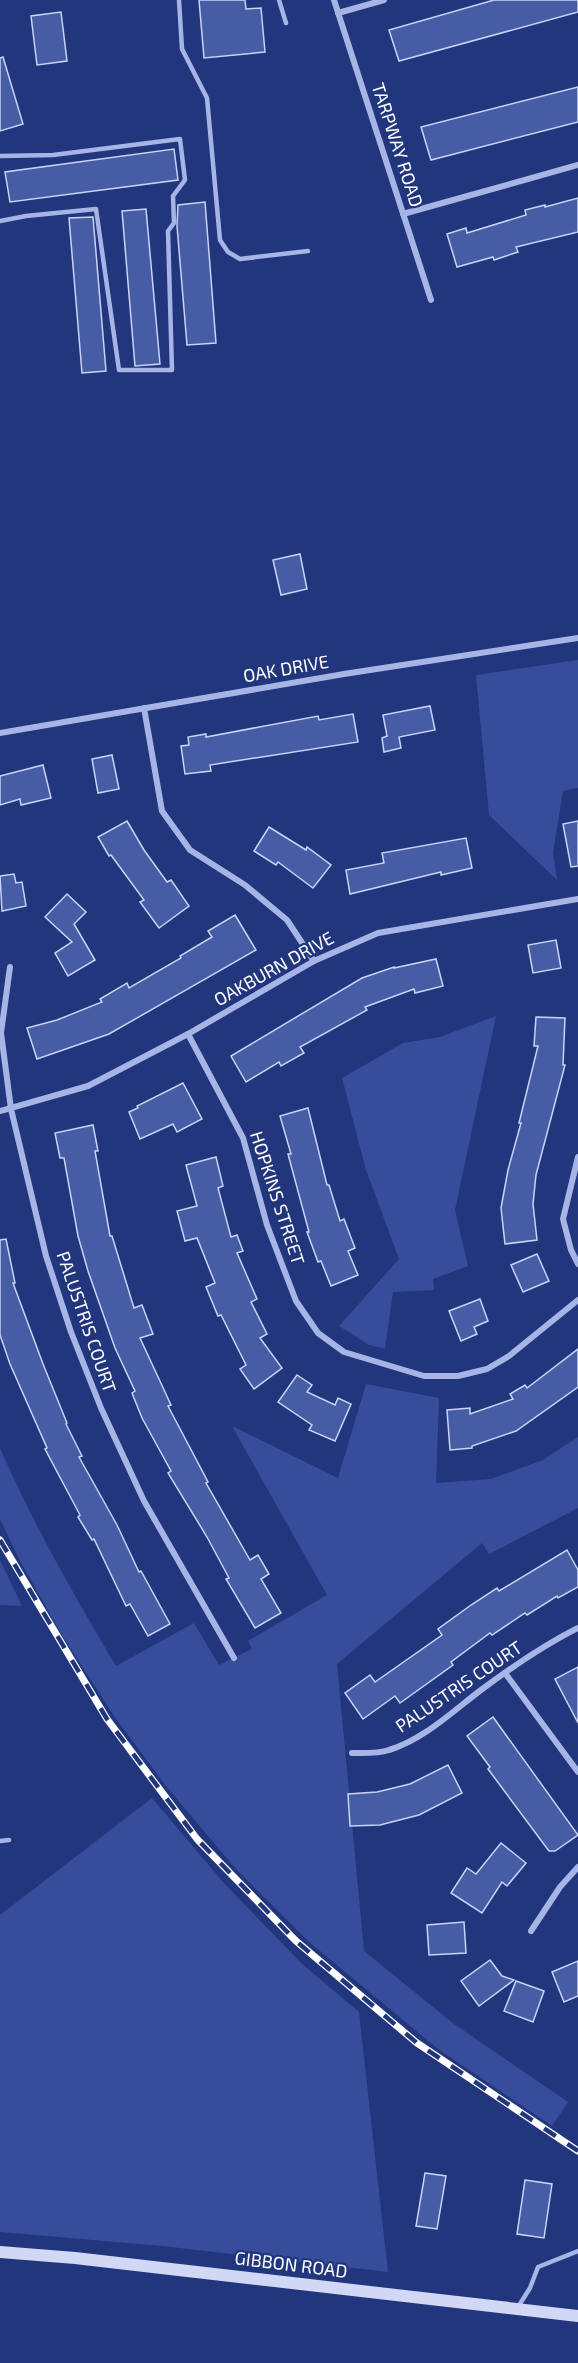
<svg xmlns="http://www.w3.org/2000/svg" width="578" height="2363" font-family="'Exo 2',sans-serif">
  <rect width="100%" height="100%" fill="#22367d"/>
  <g fill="#354d9b">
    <path d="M578,660V788L563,791L553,853L557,880L489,815L476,675Z"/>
    <path d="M496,1016L455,1210L468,1266L433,1279L434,1290L393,1292L385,1349L369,1345L339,1326L399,1259L366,1170L342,1078L403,1043L440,1037Z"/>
    <path d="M366,1384L439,1398L436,1483L491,1479L543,1460L578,1437V1508L489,1554L482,1543L337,1664L364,1951L454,2024L568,2102L552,2126L438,2049L308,1941L235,1868L166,1786L114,1716L63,1637L19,1559L0,1519V1448C33,1524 74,1595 116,1666L194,1623L219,1665L252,1649L248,1641L327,1595L232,1426L338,1478Z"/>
    <path d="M0,1560L22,1606L0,1605Z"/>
    <path d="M152,1798L223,1882L301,1963L359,2012L388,2272L162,2246L0,2232V1915Z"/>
  </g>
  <g fill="#465ca4" stroke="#c9d3f5" stroke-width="1.5">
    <path d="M199,0H245L246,9L261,8L265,52L204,58Z"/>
    <path d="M494,0H578V12L399,61L389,30Z"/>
    <path d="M61,12L67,61L37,65L31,16Z"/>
    <path d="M3,57L23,124L0,131V58Z"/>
    <path d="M578,87V122L431,160L421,127Z"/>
    <path d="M174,149L178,180L10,202L5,172Z"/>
    <path d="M578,198V232L516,247L518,252L494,260L493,257L457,267L447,234L466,228L467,233L526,215L525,210L545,205V207Z"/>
    <path d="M205,202L216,343L187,345L177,226L178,205Z"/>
    <path d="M146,209L160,364L135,366L122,211Z"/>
    <path d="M93,217L106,371L82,373L69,218Z"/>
    <path d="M300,554L307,589L281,595L273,560Z"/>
    <path d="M430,706L435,730L399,737L401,748L384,752L382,738L387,736L383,715Z"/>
    <path d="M353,714L358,742L210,765L211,771L185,774L181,746L189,745L188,737L206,734V737L318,716L319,720Z"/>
    <path d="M112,755L119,789L98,793L92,759Z"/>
    <path d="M43,765L51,798L21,805L20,799L0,805V776Z"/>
    <path d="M127,821L144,850L167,882L171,880L189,906L159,928L140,902L144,900L111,855L109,856L98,837Z"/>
    <path d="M578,821V866L571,867L563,824Z"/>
    <path d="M269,827L306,850L307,847L331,865L313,888L278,862L276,865L254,851Z"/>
    <path d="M466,838L472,868L441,875V872L350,894L346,870L384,863L382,853Z"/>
    <path d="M14,874L16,883L22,882L26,906L2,911L0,876Z"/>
    <path d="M67,894L86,912L74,924L95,960L68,976L55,953L72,942L45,917Z"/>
    <path d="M235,915L256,950L109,1034L37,1059L27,1028L57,1020L102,1002L100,999L127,983L129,988L181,958L180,956L212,937L208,931Z"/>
    <path d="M556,940L561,968L533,973L528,945Z"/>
    <path d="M436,959L443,986L415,993L414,989L365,1007L367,1010L300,1047L304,1053L281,1066L279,1062L246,1082L231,1056L362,978L394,967V968Z"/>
    <path d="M536,1017L565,1018L563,1065H565L536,1175L533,1204L537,1240L505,1244L501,1208L508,1170L521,1123H519L538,1046H534Z"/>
    <path d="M183,1083L202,1119L177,1132L173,1124L140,1139L129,1112L138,1108L137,1106Z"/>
    <path d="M308,1108L327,1185H329L340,1221L344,1219L355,1248L348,1251L358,1275L331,1286L321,1261L318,1262L307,1232H309L288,1154H291L280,1116Z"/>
    <path d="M93,1125L98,1151H95L110,1236H112L134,1308L142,1305L153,1334L140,1338L171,1405L168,1406L208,1482L206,1483L250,1560L258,1555L269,1574L261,1579L281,1613L255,1628L226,1579L229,1578L207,1537L168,1473L171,1471L142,1418L132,1393L135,1391L115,1348L88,1271L78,1236L64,1158H60L55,1133Z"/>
    <path d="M216,1157L223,1186L218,1188L231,1237L237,1235L243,1251L237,1253L257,1299L251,1302L267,1334L260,1338L282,1368L254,1389L240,1369L246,1365L221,1315L218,1316L206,1287L215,1283L197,1238L185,1241L177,1211L197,1206L186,1165Z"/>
    <path d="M6,1239L15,1283H13L43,1364L67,1423L66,1424L82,1456L79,1457L117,1525L139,1572L141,1571L170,1624L148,1636L130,1604L126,1606L94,1539L92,1540L78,1517L80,1515L45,1449L47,1448L10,1364L0,1335V1240Z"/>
    <path d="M537,1254L549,1281L523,1292L511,1265Z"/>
    <path d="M480,1299L488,1321L474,1327L477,1334L461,1341L449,1311Z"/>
    <path d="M578,1349V1387L516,1431L472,1446V1448L450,1450L447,1410L470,1408V1414L513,1399L510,1394L525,1385L527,1388Z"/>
    <path d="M297,1375L312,1385L307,1392L335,1405L338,1398L351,1404L335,1441L309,1430L312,1425L278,1402Z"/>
    <path d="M567,1550L578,1570V1587L558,1598L557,1596L527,1615L525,1613L492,1635L490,1633L451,1662L453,1665L400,1703L395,1696L363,1719L345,1693L370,1675L375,1682L442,1635L438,1629L471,1605L497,1588L499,1591Z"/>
    <path d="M578,1667V1723L555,1679Z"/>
    <path d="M493,1717L578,1835L555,1851H549L488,1769L490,1767L467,1736Z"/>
    <path d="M448,1765L462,1793L419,1815L380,1825L350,1826L348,1794L377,1792L410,1784Z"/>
    <path d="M501,1843L526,1863L507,1886L502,1882L482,1913L451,1893L467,1868L476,1874Z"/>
    <path d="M464,1922L466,1953L429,1955L427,1925Z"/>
    <path d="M490,1960L502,1976L514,1980L479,2006L461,1981Z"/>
    <path d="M578,1961V1996L564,2002L552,1972Z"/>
    <path d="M516,1981L544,1991L533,2022L504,2011Z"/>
    <path d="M425,2173L446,2176L437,2229L416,2226Z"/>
    <path d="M525,2180L552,2184L544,2238L517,2234Z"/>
  </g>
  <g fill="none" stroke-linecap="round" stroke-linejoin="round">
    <g stroke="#a6b5e6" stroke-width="4.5">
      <path d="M179,0L182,49L207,98L220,240L228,252L240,259L308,251"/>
      <path d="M279,0L286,23"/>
      <path d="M0,156L53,155L180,139L185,180L173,196L174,223L168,231L172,370H119L96,209L26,216L0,221"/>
      <path d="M0,1841L9,1840"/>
      <path d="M518,2307L530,2288L538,2267L578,2251"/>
    </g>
    <g stroke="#a6b5e6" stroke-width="6">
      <path d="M334,0L431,300"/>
      <path d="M338,13L384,0"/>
      <path d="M403,214L578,165"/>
      <path d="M144,708L162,811L190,850L245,885L287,920L314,961"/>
      <path d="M0,733L344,674L578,638"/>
      <path d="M10,967L1,1033L11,1109L46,1256L71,1332L101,1408L144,1501L234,1658"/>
      <path d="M188,1034L243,1138L267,1225L296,1301L318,1333L344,1352L424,1376H458L487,1369L509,1356L578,1300"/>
      <path d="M0,1111L88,1086L188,1034L314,961L378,933L578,899"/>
      <path d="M578,1157L563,1219L571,1250L578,1264"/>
      <path d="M505,1673L578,1772"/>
      <path d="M352,1753C364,1753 377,1754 389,1750C423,1740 453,1711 481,1690C512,1667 544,1645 578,1628"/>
      <path d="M531,1931L560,1887L578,1867"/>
    </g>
    <path stroke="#d0d8f5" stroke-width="12" d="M0,2252L75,2258L578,2316"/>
    <defs>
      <path id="rail" d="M0,1540L107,1719L197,1839L296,1941L417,2043L578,2151"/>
    </defs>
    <use href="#rail" stroke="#fff" stroke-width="7"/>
    <use href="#rail" stroke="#22367d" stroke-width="4.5" stroke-dasharray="14" stroke-linecap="butt"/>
  </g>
  <g text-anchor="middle" stroke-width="4.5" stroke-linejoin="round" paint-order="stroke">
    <g font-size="18" fill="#fff" stroke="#22367d">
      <text transform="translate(397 145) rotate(72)" y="6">TARPWAY ROAD</text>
      <text transform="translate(286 669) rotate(-10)" y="6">OAK DRIVE</text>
      <text transform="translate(274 969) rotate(-29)" y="6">OAKBURN DRIVE</text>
      <text transform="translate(277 1198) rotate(72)" y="6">HOPKINS STREET</text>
      <text transform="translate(86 1322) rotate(71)" y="6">PALUSTRIS COURT</text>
      <text transform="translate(459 1687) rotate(-34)" y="6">PALUSTRIS COURT</text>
      <text transform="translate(291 2265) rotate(7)" y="6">GIBBON ROAD</text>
    </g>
  </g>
</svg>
